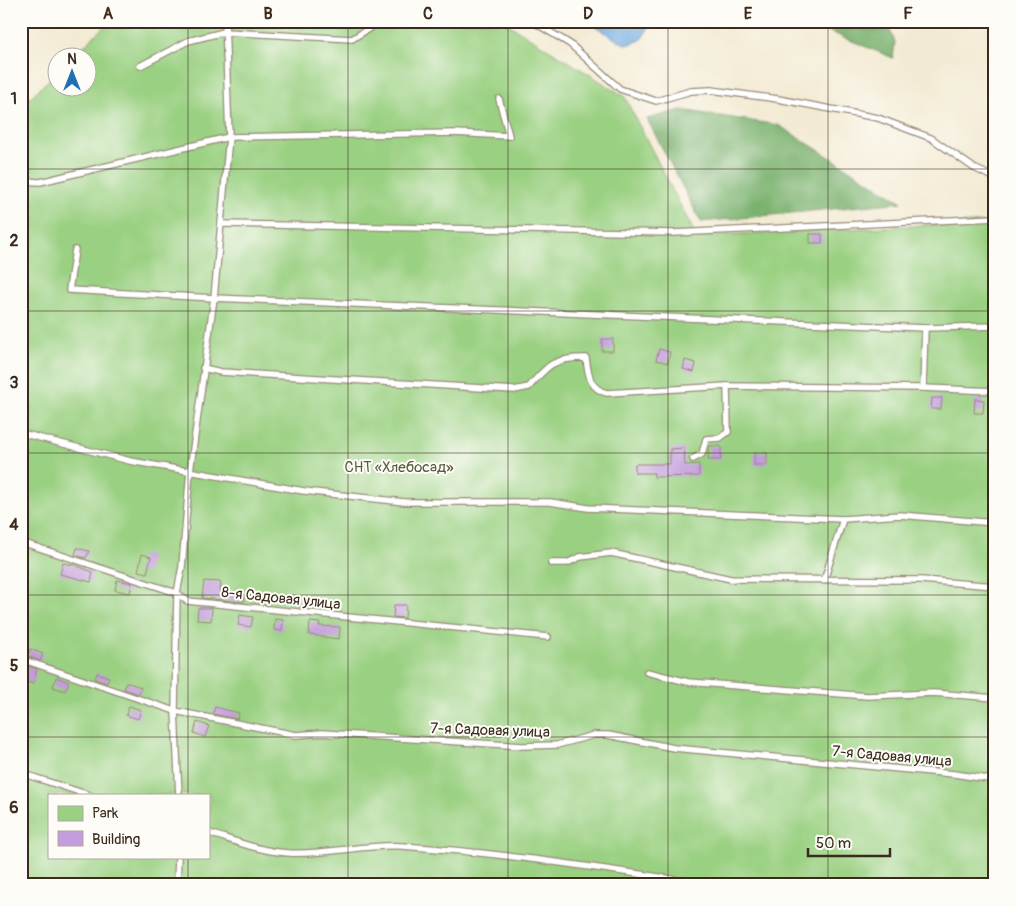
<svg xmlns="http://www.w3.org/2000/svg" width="1016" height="906" font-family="Pangolin,sans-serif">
  <rect width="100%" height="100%" fill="#fdfcf7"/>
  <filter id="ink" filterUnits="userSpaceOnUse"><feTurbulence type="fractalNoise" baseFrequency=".02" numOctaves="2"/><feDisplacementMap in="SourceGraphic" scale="10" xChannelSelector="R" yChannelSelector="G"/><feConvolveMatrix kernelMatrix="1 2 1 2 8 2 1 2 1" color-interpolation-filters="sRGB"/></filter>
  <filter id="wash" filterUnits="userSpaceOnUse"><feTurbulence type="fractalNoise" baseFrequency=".0096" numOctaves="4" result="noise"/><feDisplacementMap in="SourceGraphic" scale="20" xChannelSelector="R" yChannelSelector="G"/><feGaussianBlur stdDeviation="1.12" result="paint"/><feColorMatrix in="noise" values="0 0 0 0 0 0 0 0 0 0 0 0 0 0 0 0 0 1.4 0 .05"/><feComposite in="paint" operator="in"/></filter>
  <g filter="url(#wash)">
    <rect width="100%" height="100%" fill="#f3ead3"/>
    <path fill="#9ad081" stroke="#6a7d50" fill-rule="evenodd" d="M110,21H503L624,96L696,236L995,222V885H21V106L57,72L58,88H88V58L72,57ZM49,795H209V857H49Z"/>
    <g fill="#7bb26f" stroke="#5b6e46">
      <path d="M804,21H886L895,42L893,58Z"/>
      <path d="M681,110L778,125L902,202L701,222L647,119Z"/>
    </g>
    <path fill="#6ba8dd" stroke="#53697e" d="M587,21H653L641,40L628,45L618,41Z"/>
    <g id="blocks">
      <g fill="#c39cdb">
        <rect x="810" y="234" width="12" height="9"/>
        <rect x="602" y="339" width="11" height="12"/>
        <path d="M659,349L670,352L668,363L656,360Z"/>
        <path d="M685,360L696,363L694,372L683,369Z"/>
        <path d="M932,398H942L941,409H931Z"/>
        <path d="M975,399L984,400L983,413H974Z"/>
        <path d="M709,446H721V460H708Z"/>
        <path d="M684,448L685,465L699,464V476L654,477V473H635V464H670V449Z"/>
        <rect x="754" y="453" width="13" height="12"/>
        <path d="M77,548L89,551L86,558L75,555Z"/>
        <path d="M142,554L151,557L147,573L138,571Z"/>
        <path d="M63,563L72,565V564L93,572L91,582L60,574Z"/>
        <path d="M117,580L132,583L130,593L115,590Z"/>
        <path d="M204,581L221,582L220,592L245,596L244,602L202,598Z"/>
        <path d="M300,597L310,599L309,608L299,607Z"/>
        <path d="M394,605H406L405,618L393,617Z"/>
        <path d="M198,608H212L211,621L197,620Z"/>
        <path d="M240,615L253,617L251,627L238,625Z"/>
        <path d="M275,619L283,620L282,631L274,630Z"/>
        <path d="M310,622L320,623L319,626L340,627L339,639L309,635Z"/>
        <path d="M30,649L43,654L40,661L28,656Z"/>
        <path d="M26,666L37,669L33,684L21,680Z"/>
        <path d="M97,673L109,677L107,683L95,679Z"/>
        <path d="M56,677L69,682L65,691L53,687Z"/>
        <path d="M126,682L141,687L139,694L124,689Z"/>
        <path d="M129,706L141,710L138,719L126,715Z"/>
        <path d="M215,707L239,713L237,719L213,714Z"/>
        <path d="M197,722L209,726L205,737L194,733Z"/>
      </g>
    </g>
  </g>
  <g filter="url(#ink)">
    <use href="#blocks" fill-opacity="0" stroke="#978a78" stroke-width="1"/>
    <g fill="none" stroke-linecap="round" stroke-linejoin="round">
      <defs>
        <g id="lane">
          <path d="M532,21L570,44L620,89L656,101L691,91L711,90L778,99L878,118L931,138L974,168L995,178"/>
          <path d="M140,66L188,41L224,32L352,39L381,21"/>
          <path d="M21,181L40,182L229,137L455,133L509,136L499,99"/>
          <path d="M222,224L673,233L995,218"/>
          <path d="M75,250L69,290L214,298L925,328L995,326"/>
          <path d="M203,368L221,372L514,390L529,387C549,363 555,358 586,358C588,373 589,389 607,393L727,386L923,388L995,391"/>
          <path d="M923,388L925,328"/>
          <path d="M21,433L130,461L304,491L404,502H550L588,508L843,519L900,515L995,523"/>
          <path d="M693,459L702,454L706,439L720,438L728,432L727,386"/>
          <path d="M21,542L177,593L187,601L548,637"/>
          <path d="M551,563H567L580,557L611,553L731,579L921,580L995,586"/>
          <path d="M824,581L843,519"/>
          <path d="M21,659L175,711L296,735L322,733L522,746L557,745L594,735H608L674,748L954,774L995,780"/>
          <path d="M647,672L688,682L868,696L933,693L995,698"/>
          <path d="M21,773L89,795"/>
          <path d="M179,795L175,711L177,593L182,567L190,471L214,298L229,137L225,21"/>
          <path d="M209,833C235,841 262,852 289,853C327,855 364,844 402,846C506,853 610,870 713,885"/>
          <path d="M21,884L23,885"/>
          <path d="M177,885L178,857"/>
        </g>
      </defs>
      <use href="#lane" stroke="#978a78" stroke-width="8"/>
      <use href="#lane" stroke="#fff" stroke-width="5.5"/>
    </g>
  </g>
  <path fill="none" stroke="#3b2a1e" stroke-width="1" stroke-opacity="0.55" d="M188,21V795M348,21V885M508,21V885M668,21V885M828,21V885M21,169H995M21,311H995M21,453H995M21,595H995M21,737H995M188,857V885"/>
  <g text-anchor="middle" stroke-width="4" stroke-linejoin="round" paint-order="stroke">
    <g font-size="15" fill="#585c3c" stroke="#fdfcf7">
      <text x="399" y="472">СНТ «Хлебосад»</text>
    </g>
    <g font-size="15" fill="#3b2a1e" stroke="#fdfcf7">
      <text transform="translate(281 598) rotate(6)" y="5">8-я Садовая улица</text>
      <text transform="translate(490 730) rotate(2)" y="5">7-я Садовая улица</text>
      <text transform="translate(892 756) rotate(5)" y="5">7-я Садовая улица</text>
    </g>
  </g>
  <rect width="1016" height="906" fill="none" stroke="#fdfcf7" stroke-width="55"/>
  <rect x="48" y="794" width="162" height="65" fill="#fdfcf7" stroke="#afa8a0"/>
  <rect x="58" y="806" width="25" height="15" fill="#9ad081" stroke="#afa8a0"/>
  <text x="92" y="818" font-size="15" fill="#3b2a1e">Park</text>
  <rect x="58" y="831" width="25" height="15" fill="#c39cdb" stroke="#afa8a0"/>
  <text x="92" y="844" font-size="15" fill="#3b2a1e">Building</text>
  <g transform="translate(72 72)"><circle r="24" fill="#fdfcf7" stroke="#afa8a0"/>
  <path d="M0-4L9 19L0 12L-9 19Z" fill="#1f6fb2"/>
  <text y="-8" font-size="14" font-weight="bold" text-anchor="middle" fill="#3b2a1e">N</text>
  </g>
  <path d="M808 848v8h82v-8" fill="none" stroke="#3b2a1e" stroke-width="2.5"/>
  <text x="816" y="848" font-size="15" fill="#3b2a1e" stroke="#fdfcf7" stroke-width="4" paint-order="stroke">50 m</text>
  <rect x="28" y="28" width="960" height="850" fill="none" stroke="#3b2a1e" stroke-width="2"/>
  <g font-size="16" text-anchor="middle" font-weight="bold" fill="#3b2a1e">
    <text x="108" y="19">A</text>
    <text x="268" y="19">B</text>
    <text x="428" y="19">C</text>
    <text x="588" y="19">D</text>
    <text x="748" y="19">E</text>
    <text x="908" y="19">F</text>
    <text x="14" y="104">1</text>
    <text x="14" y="246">2</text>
    <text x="14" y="388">3</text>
    <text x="14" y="530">4</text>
    <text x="14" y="671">5</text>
    <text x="14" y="813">6</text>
  </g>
</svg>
